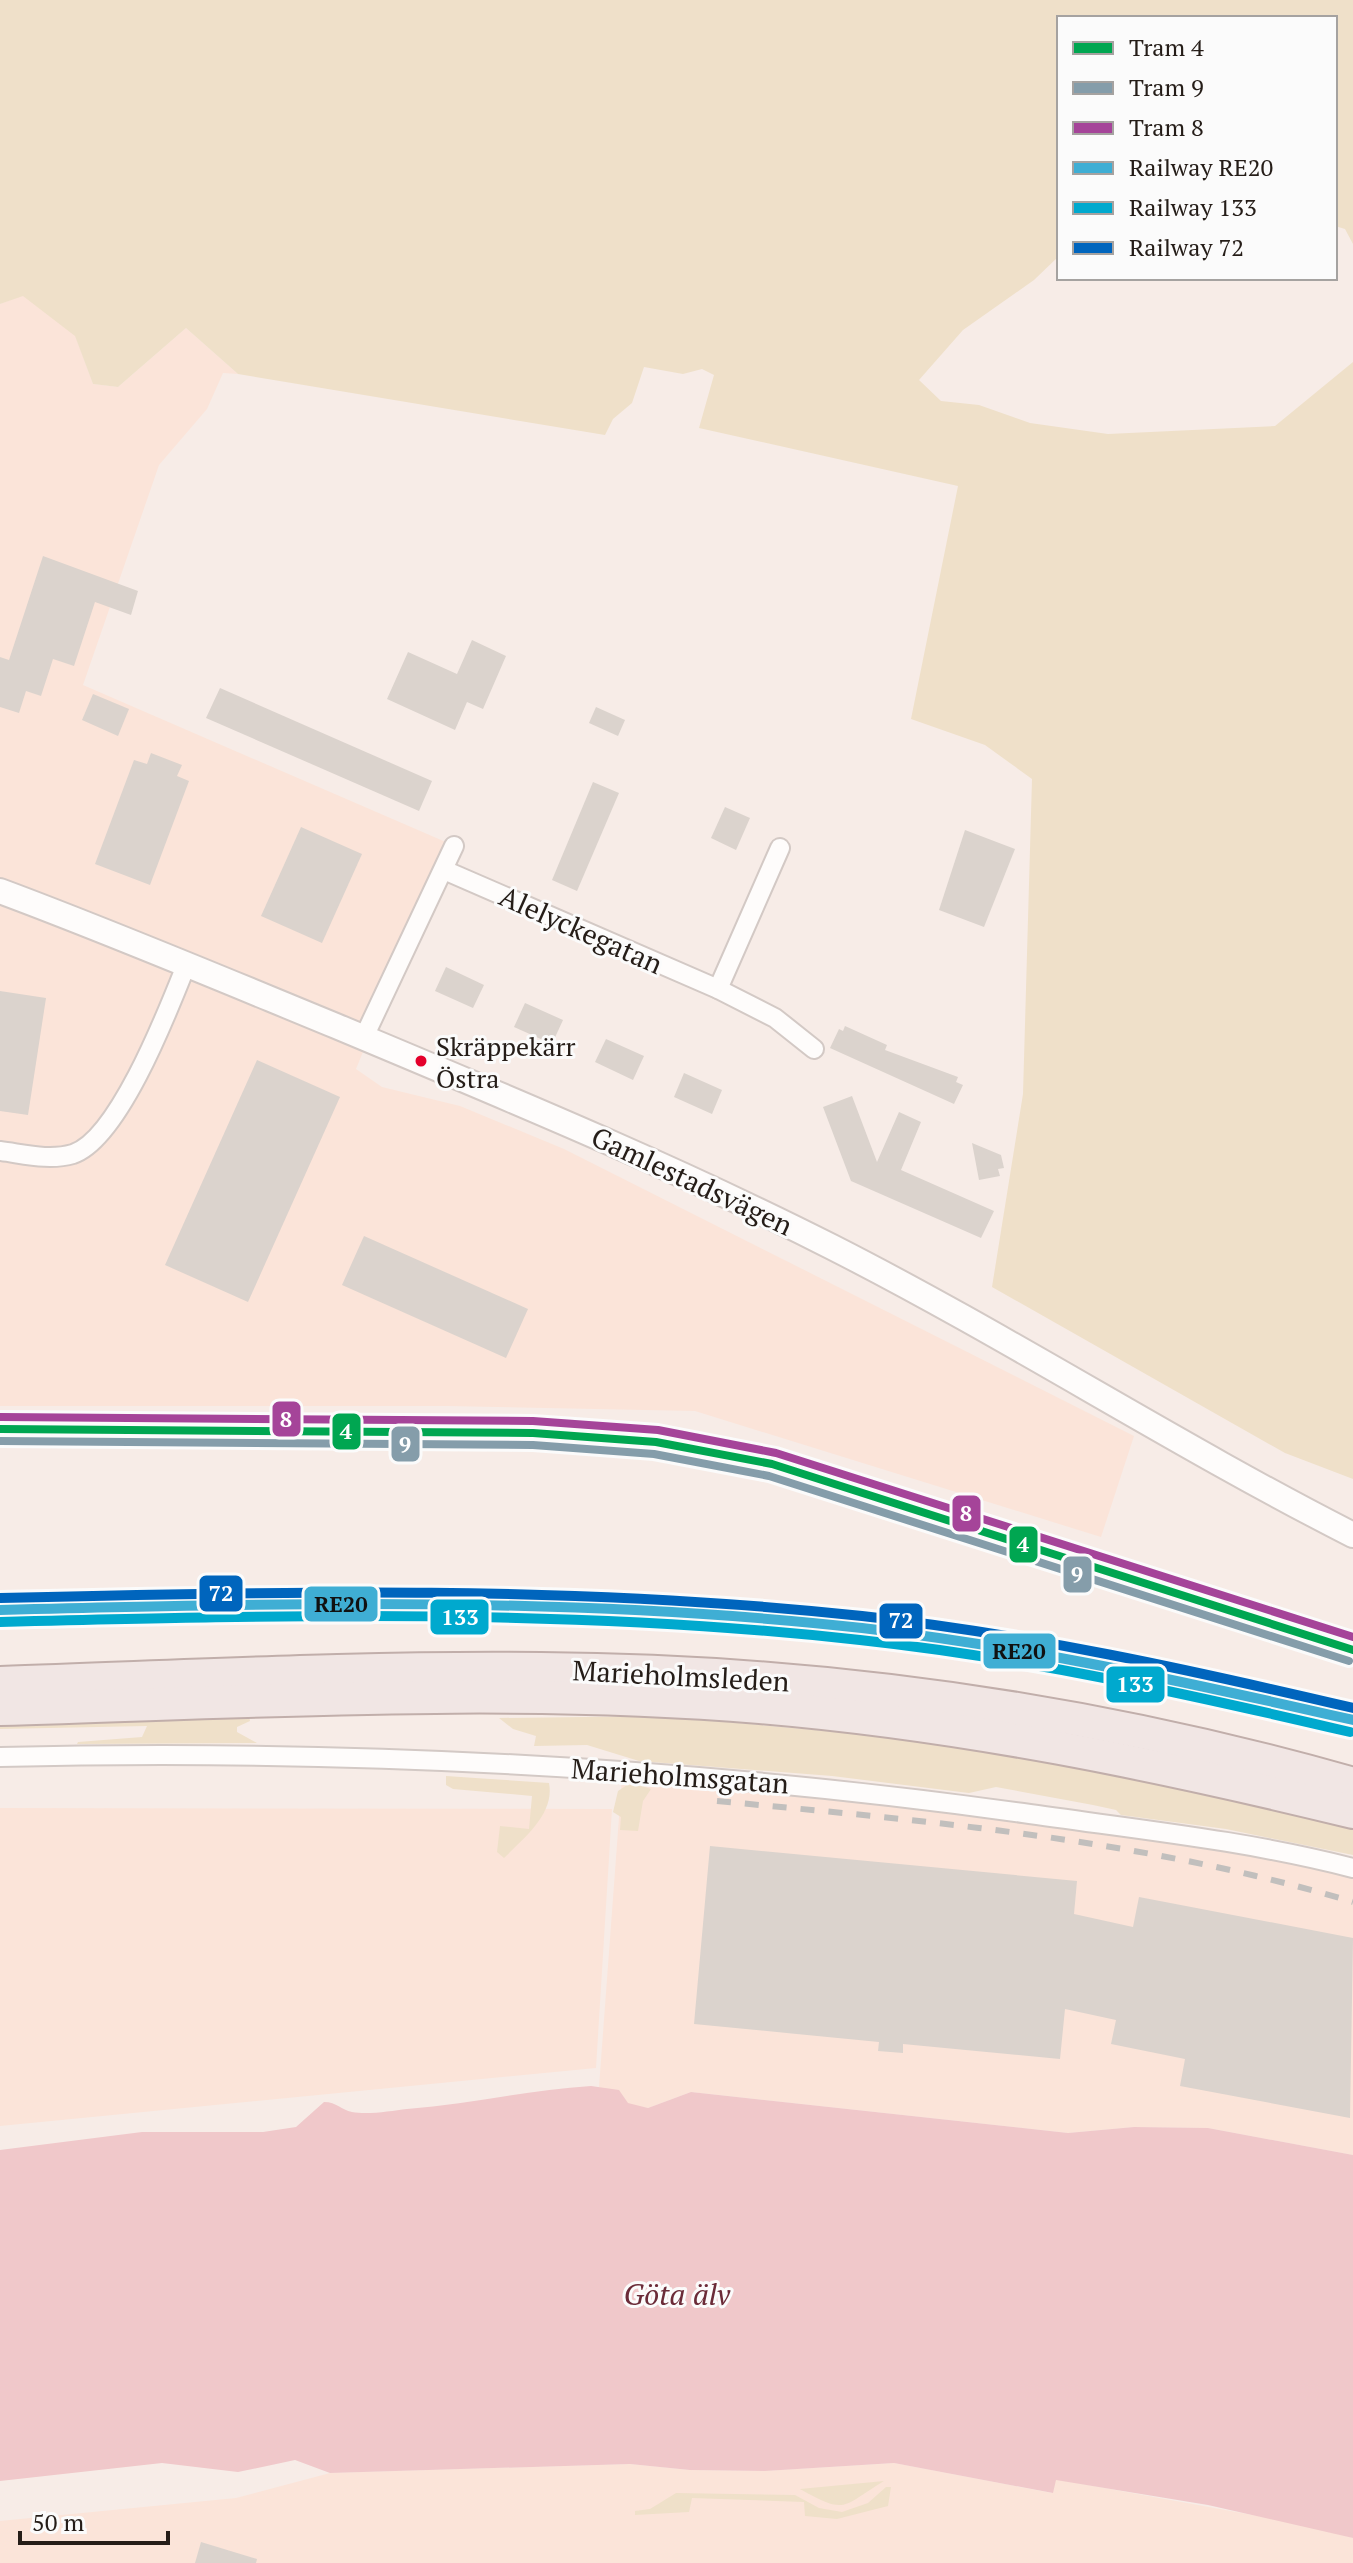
<svg xmlns="http://www.w3.org/2000/svg" width="1353" height="2563" font-family="'PT Serif',serif">
  <rect width="100%" height="100%" fill="#f7ece7"/>
  <g fill="#fbe4d9">
    <path d="M23,295L75,335L93,384L118,387L186,328L238,374L223,373L207,409L159,465L83,685L448,843L356,1069L382,1087L460,1106L564,1149L1134,1436L1101,1537L695,1411L448,1406H0V304Z"/>
    <path d="M622,1777L828,1795L1174,1839L1353,1874V2155L1208,2128L1134,2127L1068,2133L691,2092L648,2108L628,2104L599,2087Z"/>
    <path d="M0,1808L612,1809L596,2068L0,2126Z"/>
    <path d="M894,2463L1052,2493L1055,2479L1302,2524L1353,2538V2563H0V2521L236,2498L330,2473L630,2464L690,2470L765,2471Z"/>
  </g>
  <g fill="#efe0c9">
    <path d="M0,0H1353V244L1345,229L1335,226V18H1059V256L1034,280L963,330L919,380L941,401L979,405L1030,423L1108,434L1275,426L1353,362V1479L1285,1453L992,1287L1023,1094L1032,779L985,745L911,719L958,486L699,428L714,375L702,369L683,374L644,367L632,403L613,419L605,435L238,374L186,328L118,387L93,384L75,336L23,296L0,304Z"/>
    <path d="M249,1716L250,1721L237,1727V1732L257,1743L77,1744L78,1742L142,1737L147,1726L0,1729V1724Z"/>
    <path d="M661,1716L904,1738L1121,1771L1353,1827V1855L1226,1829L1121,1815L1116,1810L1093,1805L996,1787L969,1793L832,1776L639,1761L587,1745L534,1746L536,1736L513,1729L499,1718Z"/>
    <path d="M446,1776L549,1783C555,1814 524,1838 504,1858L497,1852L500,1826L529,1829L532,1796L453,1789L446,1785Z"/>
    <path d="M639,1785L651,1789L643,1801L638,1831L620,1830L621,1817L613,1812L618,1791L627,1785Z"/>
    <path d="M884,2481C842,2506 848,2516 800,2489Z"/>
    <path d="M886,2487H891L888,2506L837,2519L805,2516L804,2502L692,2498L689,2512L635,2515V2511L650,2509L676,2493L795,2495L819,2508L842,2512L868,2503Z"/>
  </g>
  <path fill="#f0c8ca" d="M591,2086L619,2090L628,2103L648,2108L691,2092L1068,2133L1134,2127L1208,2128L1353,2155V2538L1208,2505L1056,2480L1053,2493L894,2463L765,2471L690,2470L630,2464L330,2473L295,2460L238,2472L162,2463L0,2481V2150L142,2132H263L296,2127L324,2102C337,2102 341,2110 352,2112C368,2115 391,2111 407,2109C469,2104 529,2090 591,2086Z"/>
  <g fill="#dbd3cd">
    <path d="M43,556L138,591L131,615L95,602L74,666L53,659L41,696L26,691L19,713L0,707V657L9,660Z"/>
    <path d="M472,640L506,656L483,709L467,702L455,730L387,699L408,652L457,674Z"/>
    <path d="M220,688L432,781L419,811L206,718Z"/>
    <path d="M93,694L129,709L118,736L82,720Z"/>
    <path d="M596,707L625,720L618,736L589,723Z"/>
    <path d="M151,753L182,765L177,776L189,781L150,885L95,864L134,760L147,764Z"/>
    <path d="M593,782L619,793L577,891L552,880Z"/>
    <path d="M725,807L750,818L736,850L711,838Z"/>
    <path d="M301,827L362,854L322,943L261,916Z"/>
    <path d="M965,830L1015,849L984,927L939,910Z"/>
    <path d="M446,967L484,985L473,1008L435,991Z"/>
    <path d="M0,991L46,998L28,1115L0,1111Z"/>
    <path d="M525,1003L563,1020L552,1044L514,1027Z"/>
    <path d="M845,1026L887,1045L885,1050L958,1077L956,1082L963,1085L954,1104L830,1048L839,1029L843,1031Z"/>
    <path d="M606,1039L644,1056L633,1080L595,1062Z"/>
    <path d="M257,1060L340,1097L248,1302L165,1265Z"/>
    <path d="M684,1073L722,1090L712,1114L674,1097Z"/>
    <path d="M852,1096L877,1162L899,1112L921,1122L901,1170L994,1211L981,1238L851,1181L823,1107Z"/>
    <path d="M972,1143L1001,1155L1004,1168L998,1169L1000,1176L979,1180Z"/>
    <path d="M364,1236L528,1309L506,1358L342,1285Z"/>
    <path d="M710,1846L1077,1881L1074,1914L1133,1927L1139,1897L1353,1938L1350,2118L1180,2086L1185,2059L1111,2044L1116,2020L1065,2009L1060,2059L903,2044V2053L878,2051L879,2042L694,2024Z"/>
    <path d="M201,2542L257,2559L256,2563H195Z"/>
  </g>
  <g fill="none" stroke-linecap="round" stroke-linejoin="round">
    <defs>
      <g id="minor">
        <path d="M444,870L718,989L775,1018L814,1049"/>
        <path d="M718,989L780,848"/>
        <path d="M364,1037L454,846"/>
        <path d="M0,1151C24,1154 49,1161 73,1154C119,1139 169,1008 187,963"/>
        <path d="M0,1757C342,1749 684,1766 1023,1813C1133,1829 1245,1840 1353,1868"/>
      </g>
      <path id="tertiary" d="M0,891C113,933 224,980 336,1026C503,1096 670,1165 832,1247C1009,1337 1176,1445 1353,1535"/>
      <g id="trunk">
        <path d="M0,1683C180,1677 361,1667 541,1669C815,1671 1090,1709 1353,1784"/>
        <path d="M0,1709C253,1702 508,1686 760,1707C962,1724 1157,1764 1353,1812"/>
      </g>
    </defs>
    <use href="#minor" stroke="#d3c9c5" stroke-width="22"/>
    <use href="#tertiary" stroke="#d3c9c5" stroke-width="28"/>
    <use href="#trunk" stroke="#c1aeaa" stroke-width="36"/>
    <use href="#minor" stroke="#fefcfb" stroke-width="18"/>
    <use href="#tertiary" stroke="#fefcfb" stroke-width="24"/>
    <use href="#trunk" stroke="#f1e6e4" stroke-width="32"/>
    <path stroke="#c1bfbd" stroke-width="6" stroke-dasharray="14 14" stroke-linecap="butt" d="M717,1801C930,1821 1147,1840 1353,1902"/>
    <defs>
      <path id="rail-1" d="M0,1610C287,1603 576,1596 862,1628C1028,1647 1191,1683 1353,1720"/>
      <path id="rail-2" d="M0,1622C287,1615 575,1608 860,1640C1026,1658 1188,1694 1350,1732"/>
      <path id="rail-3" d="M0,1598C288,1591 575,1585 862,1616C1028,1634 1191,1670 1353,1708"/>
    </defs>
    <use href="#rail-1" stroke="#fbfbfb" stroke-width="16"/>
    <use href="#rail-2" stroke="#fbfbfb" stroke-width="16"/>
    <use href="#rail-3" stroke="#fbfbfb" stroke-width="16"/>
    <use href="#rail-1" stroke="#3faed4" stroke-width="10"/>
    <use href="#rail-2" stroke="#00a9ce" stroke-width="10"/>
    <use href="#rail-3" stroke="#0065bd" stroke-width="10"/>
    <defs>
      <path id="tram-1" d="M0,1429L533,1433L656,1442L772,1464L1353,1650"/>
      <path id="tram-2" d="M0,1441L533,1445L654,1454L769,1476L1349,1661"/>
      <path id="tram-3" d="M0,1417L533,1421L658,1430L776,1453L1353,1637"/>
    </defs>
    <use href="#tram-1" stroke="#fbfbfb" stroke-width="14"/>
    <use href="#tram-2" stroke="#fbfbfb" stroke-width="14"/>
    <use href="#tram-3" stroke="#fbfbfb" stroke-width="14"/>
    <use href="#tram-1" stroke="#00a651" stroke-width="8"/>
    <use href="#tram-2" stroke="#859daa" stroke-width="8"/>
    <use href="#tram-3" stroke="#a54499" stroke-width="8"/>
  </g>
  <circle fill="#e4002b" stroke="#fbfbfb" stroke-width="3" cx="421" cy="1061" r="7"/>
  <g text-anchor="middle" stroke-width="6" stroke-linejoin="round" paint-order="stroke">
    <g font-size="26" fill="#251d18" stroke="#fbfbfb" text-anchor="start">
      <text x="436" y="1056">Skräppekärr<tspan x="436" dy="32">Östra</tspan></text>
    </g>
    <g font-size="28" fill="#251d18" stroke="#fbfbfb">
      <text transform="translate(581 930) rotate(24)" y="10">Alelyckegatan</text>
      <text transform="translate(692 1181) rotate(25)" y="10">Gamlestadsvägen</text>
      <text transform="translate(681 1676) rotate(3)" y="10">Marieholmsleden</text>
      <text transform="translate(680 1776) rotate(4)" y="10">Marieholmsgatan</text>
    </g>
    <g font-size="30" font-style="italic" fill="#6b2b38" stroke="#fbfbfb">
      <text x="677" y="2305">Göta älv</text>
    </g>
  </g>
  <g stroke="#fbfbfb" stroke-width="3">
    <rect x="271" y="1400" width="31" height="38" rx="8" fill="#a54499"/>
    <rect x="331" y="1412" width="31" height="39" rx="8" fill="#00a651"/>
    <rect x="390" y="1425" width="31" height="38" rx="8" fill="#859daa"/>
    <rect x="951" y="1494" width="31" height="39" rx="8" fill="#a54499"/>
    <rect x="1008" y="1525" width="31" height="39" rx="8" fill="#00a651"/>
    <rect x="1062" y="1555" width="31" height="39" rx="8" fill="#859daa"/>
    <rect x="198" y="1574" width="46" height="39" rx="8" fill="#0065bd"/>
    <rect x="303" y="1585" width="76" height="38" rx="8" fill="#3faed4"/>
    <rect x="429" y="1598" width="61" height="38" rx="8" fill="#00a9ce"/>
    <rect x="878" y="1602" width="46" height="38" rx="8" fill="#0065bd"/>
    <rect x="982" y="1632" width="75" height="38" rx="8" fill="#3faed4"/>
    <rect x="1105" y="1665" width="61" height="39" rx="8" fill="#00a9ce"/>
  </g>
  <g font-size="22" text-anchor="middle" font-weight="bold" fill="#fff">
    <text x="286" y="1427">8</text>
    <text x="346" y="1439">4</text>
    <text x="405" y="1452">9</text>
    <text x="966" y="1521">8</text>
    <text x="1023" y="1552">4</text>
    <text x="1077" y="1582">9</text>
    <text x="221" y="1601">72</text>
    <text x="460" y="1625">133</text>
    <text x="901" y="1628">72</text>
    <text x="1135" y="1692">133</text>
  </g>
  <g font-size="22" text-anchor="middle" font-weight="bold" fill="#111">
    <text x="341" y="1612">RE20</text>
    <text x="1019" y="1659">RE20</text>
  </g>
  <rect x="1057" y="16" width="280" height="264" fill="#fbfbfb" stroke="#a5a2a0" stroke-width="2"/>
  <rect x="1073" y="42" width="40" height="12" fill="#00a651" stroke="#a5a2a0" stroke-width="2"/>
  <text x="1129" y="56" font-size="24" fill="#251d18">Tram 4</text>
  <rect x="1073" y="82" width="40" height="12" fill="#859daa" stroke="#a5a2a0" stroke-width="2"/>
  <text x="1129" y="96" font-size="24" fill="#251d18">Tram 9</text>
  <rect x="1073" y="122" width="40" height="12" fill="#a54499" stroke="#a5a2a0" stroke-width="2"/>
  <text x="1129" y="136" font-size="24" fill="#251d18">Tram 8</text>
  <rect x="1073" y="162" width="40" height="12" fill="#3faed4" stroke="#a5a2a0" stroke-width="2"/>
  <text x="1129" y="176" font-size="24" fill="#251d18">Railway RE20</text>
  <rect x="1073" y="202" width="40" height="12" fill="#00a9ce" stroke="#a5a2a0" stroke-width="2"/>
  <text x="1129" y="216" font-size="24" fill="#251d18">Railway 133</text>
  <rect x="1073" y="242" width="40" height="12" fill="#0065bd" stroke="#a5a2a0" stroke-width="2"/>
  <text x="1129" y="256" font-size="24" fill="#251d18">Railway 72</text>
  <path d="M20 2531v12h148v-12" fill="none" stroke="#251d18" stroke-width="4"/>
  <text x="32" y="2531" font-size="24" fill="#251d18" stroke="#fbfbfb" stroke-width="6" paint-order="stroke">50 m</text>
</svg>
